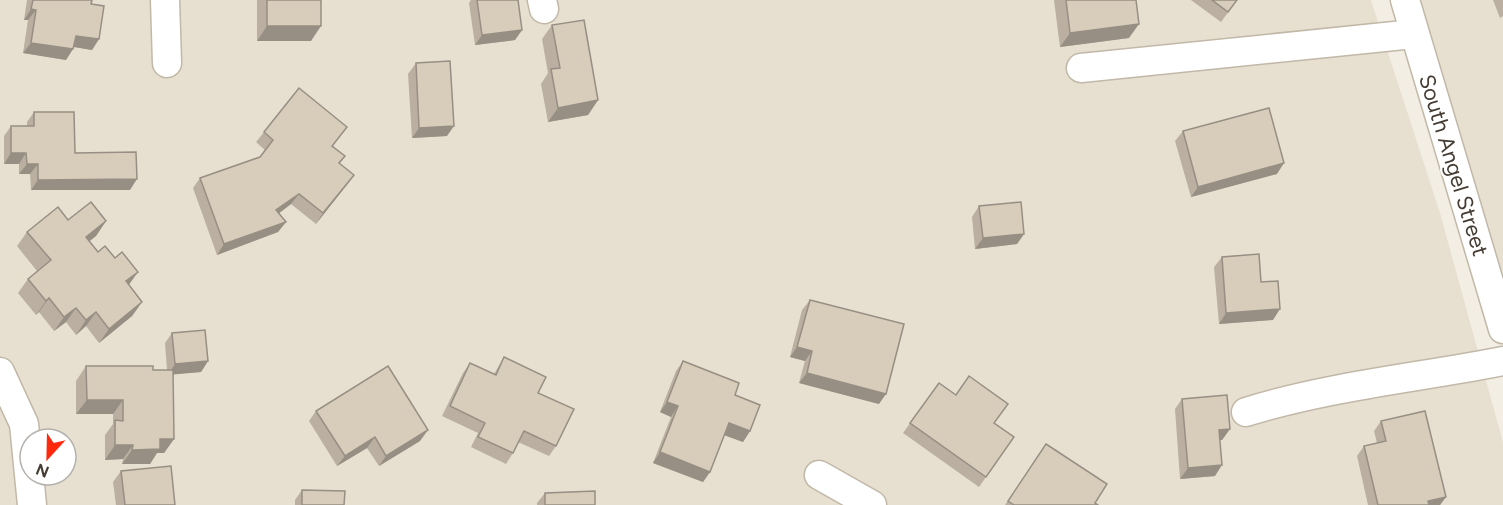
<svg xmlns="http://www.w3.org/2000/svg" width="1503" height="505" font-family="Figtree,sans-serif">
  <rect width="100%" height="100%" fill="#f3eee3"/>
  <g fill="#e7e0d1" fill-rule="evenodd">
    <path d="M0,0H1371L1440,213L1503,442V505H0ZM30,439H66V475H30Z"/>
    <path d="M1408,0H1503V326Z"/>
  </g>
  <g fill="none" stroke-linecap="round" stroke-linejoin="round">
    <defs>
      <g id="minor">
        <path d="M165,0L167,63"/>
        <path d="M542,0L544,9"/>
        <path d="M1405,0L1503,329"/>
        <path d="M1081,68L1414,34"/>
        <path d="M0,372L24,424L32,505"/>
        <path d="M1246,412C1329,386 1417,378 1503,361"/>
        <path d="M819,475L872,505"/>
      </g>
    </defs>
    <use href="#minor" stroke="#c2b8a8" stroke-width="31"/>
    <use href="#minor" stroke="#fff" stroke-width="28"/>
  </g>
  <g fill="#baafa1">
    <path d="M27,0H92L91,4L99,39L92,50L74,47L66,60L23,53L28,20H24Z"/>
    <path d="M257,0H321L311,41H257Z"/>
    <path d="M471,0H518L522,30L515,40L475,45L469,3Z"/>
    <path d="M1054,0H1136L1129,38L1060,47Z"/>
    <path d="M1191,0H1237L1221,22Z"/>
    <path d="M1493,0H1503V16L1500,18Z"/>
    <path d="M552,25L598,100L588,115L548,122L541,84L548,73L542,39Z"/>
    <path d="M416,63L447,136L412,138L408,74Z"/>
    <path d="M34,112L75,153L130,190H31L30,174H19V164H4V136L11,126H27V122Z"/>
    <path d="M347,127L333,146L345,156L339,164L354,175L316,224L291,204L279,213L286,222L278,232L217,255L193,188L200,178L260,157L265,150L256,142L264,132Z"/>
    <path d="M1183,131L1277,174L1191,197L1175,141Z"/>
    <path d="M979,206L1024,234L1017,244L975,249L972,217Z"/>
    <path d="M68,220L106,221L96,236L89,241L98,252L129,285L142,302L132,316L99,343L86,326L76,335L66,322L54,331L39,312L36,315L18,293L28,279L37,271L17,246L27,232Z"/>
    <path d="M1222,257L1261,282L1273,320L1219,324L1214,267Z"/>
    <path d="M810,300L879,404L799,383L805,361L790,357L802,310Z"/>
    <path d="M172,333L208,361L201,372L173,374L174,439L164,453H157L150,464H122L123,459L105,460V435L113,424V414H76V381L86,366L153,370H167L165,343Z"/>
    <path d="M504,357L538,393L556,446L549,456L518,442L513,453L506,464L471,447L478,433L442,416L463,373L470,363L494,374Z"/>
    <path d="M683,361L735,395L750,431L743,442L724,435L710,472L703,482L653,463L671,417L660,412L676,371Z"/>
    <path d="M939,383L1014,437L979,487L903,433Z"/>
    <path d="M1182,399L1230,429L1222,440H1220L1215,476L1180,479L1175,409Z"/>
    <path d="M316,411L420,441L379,466L367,448L337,466L309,421Z"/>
    <path d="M1381,421L1446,497L1440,505H1368L1357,456L1364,446L1377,443L1374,431Z"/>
    <path d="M1046,444L1095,503L1098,505H1005Z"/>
    <path d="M121,471L175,505H116L113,482Z"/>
    <path d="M302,490L344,505H295V500Z"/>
    <path d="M545,493L595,505H537V503Z"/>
  </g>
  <g fill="#978f83">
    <path d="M31,9L36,10L28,20H24Z"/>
    <path d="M1139,24L1129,38L1060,47L1070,33Z"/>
    <path d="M267,26H321L311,41H257Z"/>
    <path d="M522,30L515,40L475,45L482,35Z"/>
    <path d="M76,36L99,39L92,50L68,46Z"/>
    <path d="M31,43L73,49L66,60L23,53Z"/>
    <path d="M598,100L588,115L548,122L558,108Z"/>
    <path d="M454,126L447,136L412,138L419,128Z"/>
    <path d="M11,153H26L19,164H4Z"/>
    <path d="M1284,163L1277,174L1191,197L1198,187Z"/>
    <path d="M27,164H38L30,174H19Z"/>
    <path d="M354,175L346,186L316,224L323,213Z"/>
    <path d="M137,179L130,190H31L38,180Z"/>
    <path d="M299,194L291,204L269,221L276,210Z"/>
    <path d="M106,221L96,236L76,252L86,237Z"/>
    <path d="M286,222L278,232L217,255L224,244Z"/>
    <path d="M1024,234L1017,244L975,249L983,238Z"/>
    <path d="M138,272L128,286L126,281Z"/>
    <path d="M49,298L39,312L36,315L46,301Z"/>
    <path d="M142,302L132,316L99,343L109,329Z"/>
    <path d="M76,308L66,322L54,331L64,317Z"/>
    <path d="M1280,309L1273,320L1219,324L1226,313Z"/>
    <path d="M96,312L86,326L76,335L86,320Z"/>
    <path d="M797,347L812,351L805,361L790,357Z"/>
    <path d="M208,361L201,372L168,375L175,364Z"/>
    <path d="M807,373L886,394L879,404L799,383Z"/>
    <path d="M87,400H123L113,414H76Z"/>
    <path d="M667,402L678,406L671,417L660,412Z"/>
    <path d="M729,423L750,431L743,442L721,434Z"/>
    <path d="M1230,429L1222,440H1212L1219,430Z"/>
    <path d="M428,430L420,441L379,466L386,456Z"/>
    <path d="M375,437L367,448L337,466L345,456Z"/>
    <path d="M160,439H174L164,453H157L150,464H122L132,450Z"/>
    <path d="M115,445H133L123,459L105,460Z"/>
    <path d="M660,452L710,472L703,482L653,463Z"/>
    <path d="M1222,465L1215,476L1180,479L1188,468Z"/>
    <path d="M1446,497L1440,505H1425L1428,501Z"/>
  </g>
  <g fill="#d8ccbb" stroke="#978f83" stroke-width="1.5">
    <path d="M33,0H92L91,4L104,6L99,39L76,36L73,49L31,43L36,10L31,9Z"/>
    <rect x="267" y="0" width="54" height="26"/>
    <path d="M477,0H518L522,30L482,35Z"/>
    <path d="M1066,0H1136L1139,24L1070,33Z"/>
    <path d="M1212,0H1237L1228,12Z"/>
    <path d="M584,20L598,100L558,108L551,69L560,68L552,25Z"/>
    <path d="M450,61L454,126L419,128L416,63Z"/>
    <path d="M299,88L347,127L332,146L345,156L339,163L354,175L323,213L299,194L276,210L286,222L224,244L200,178L260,157L273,140L264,132Z"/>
    <path d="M1269,108L1284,163L1198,187L1183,131Z"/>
    <path d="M34,112H74L75,153L136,152L137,179L38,180V164H27L26,153H11V126H34Z"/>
    <path d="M91,202L106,221L86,237L98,252L105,246L115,258L122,252L138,272L126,281L142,302L109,329L96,312L86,320L76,308L64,317L49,298L46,301L28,279L51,260L27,232L58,207L68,220Z"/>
    <path d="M1021,202L1024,234L983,238L979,206Z"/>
    <path d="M1259,254L1261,282L1278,281L1280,309L1226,313L1222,257Z"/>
    <path d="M810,300L904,324L886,394L807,373L812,351L797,347Z"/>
    <path d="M205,330L208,361L175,364L172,333Z"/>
    <path d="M504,357L546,377L538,393L574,409L556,446L524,431L513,453L478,437L485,423L450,406L470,363L496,375Z"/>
    <path d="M683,361L739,383L735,395L760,405L750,431L729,423L710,472L660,452L678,406L667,402Z"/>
    <path d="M86,366H153V370H173L174,439H160V449L132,450L133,445H115V420L123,421V400H87Z"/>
    <path d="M388,366L428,430L386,456L375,437L345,456L316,411Z"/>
    <path d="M969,376L1008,404L994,423L1014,437L986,477L910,423L939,383L956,395Z"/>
    <path d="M1227,395L1230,429L1219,430L1222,465L1188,468L1182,399Z"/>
    <path d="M1425,411L1446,497L1428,501L1429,505H1378L1364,446L1386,441L1381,421Z"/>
    <path d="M1046,444L1107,484L1095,503L1098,505H1014L1008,501Z"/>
    <path d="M171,466L175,505H124H125L121,471Z"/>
    <path d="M302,490L345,491L344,505H302Z"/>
    <path d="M595,491V505H545V493Z"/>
  </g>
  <g text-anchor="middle" stroke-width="4.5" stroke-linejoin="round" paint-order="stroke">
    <g font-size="22" fill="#453d33" stroke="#fff">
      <text transform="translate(1454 165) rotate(73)" y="8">South Angel Street</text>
    </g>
  </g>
  <g transform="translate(48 457) rotate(202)"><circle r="28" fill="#ffffff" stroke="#b5b1ad" stroke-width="1.5"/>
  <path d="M0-4.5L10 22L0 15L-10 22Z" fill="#ff2a0e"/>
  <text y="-9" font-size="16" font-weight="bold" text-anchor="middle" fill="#453d33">N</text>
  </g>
</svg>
